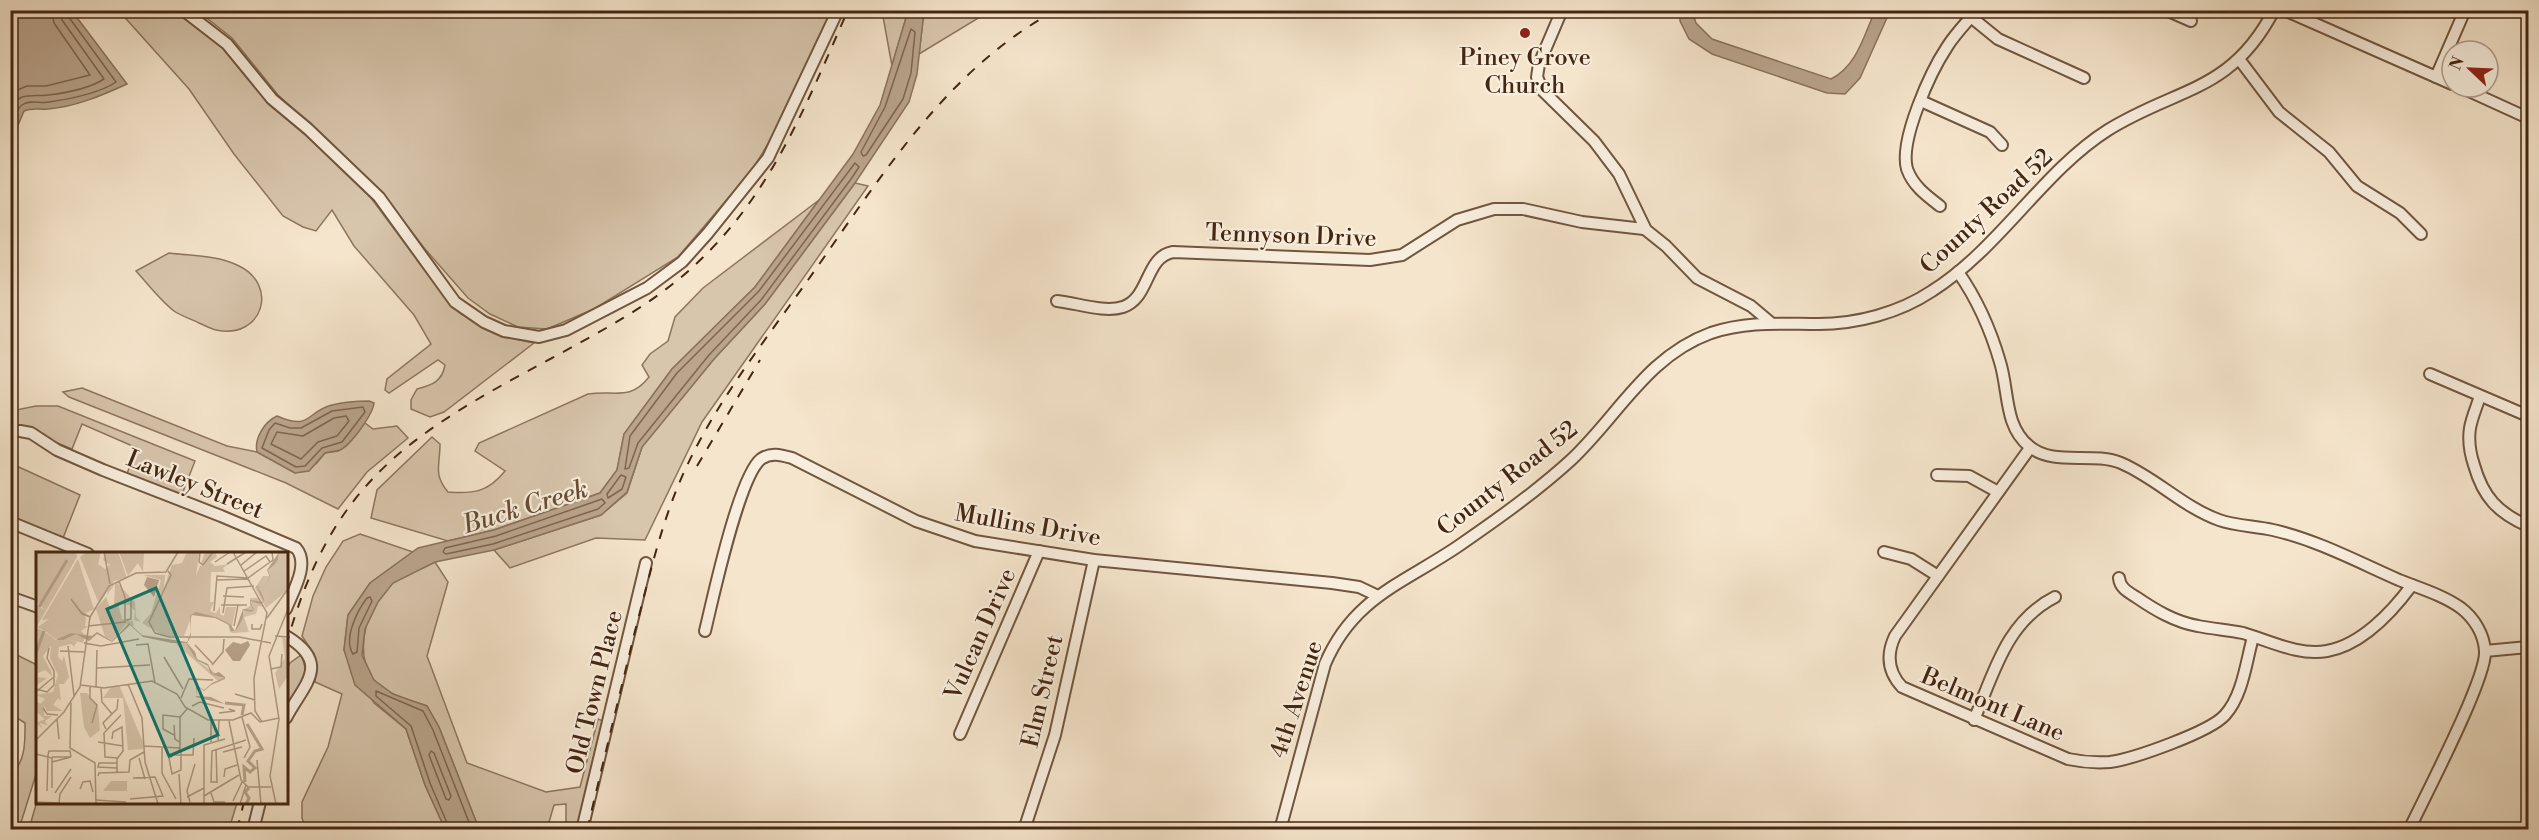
<svg xmlns="http://www.w3.org/2000/svg" width="2539" height="840" font-family="'Libre Bodoni',serif">
  <rect width="100%" height="100%" fill="#f5e5cc"/>
  <filter id="stains"><feTurbulence type="fractalNoise" baseFrequency=".00333" numOctaves="4"/><feColorMatrix values="0 0 0 0 .2 0 0 0 0 .09 0 0 0 0 .02 0 0 0 .5 -.17"/></filter>
  <radialGradient id="worn" r=".72"><stop offset=".6" stop-color="#630" stop-opacity="0"/><stop offset="1" stop-color="#630" stop-opacity=".3"/></radialGradient>
  <g fill="#d7c5ac" stroke="#8e765e" stroke-width="1.5">
    <path d="M119,11H176L223,48L268,102L309,138L371,198L445,297L461,314L487,328L511,338L534,343L444,412L430,417L411,409V400L417,389C432,385 442,382 445,365L438,360L389,393L385,390L387,379L431,344L414,315L354,246L332,210L316,231L303,227L283,216L234,154L189,89Z"/>
    <path d="M198,11H833L777,129L752,170L678,257L594,309L547,329L518,327L490,314L468,298L425,249L380,191L278,95L232,38Z"/>
    <path d="M882,11H908L892,66Z"/>
    <path d="M924,11V10L990,11L919,54Z"/>
    <path d="M855,183L868,186L702,422L645,540L596,538L510,568L494,550L601,515L627,493L642,447L714,359L765,304Z"/>
    <path d="M819,200L755,287L672,369L624,434L617,470L600,493L494,530L448,541L371,518L377,490L432,437L440,444C440,466 433,474 448,492C474,494 488,492 505,471L475,451L479,443L588,394C616,390 630,401 649,377L642,365L650,354L668,341L675,317L703,288Z"/>
    <path d="M169,253C191,256 216,255 237,265C280,284 263,340 216,330C211,329 204,325 199,323C191,319 181,316 174,311C160,300 148,284 136,271Z"/>
    <path d="M82,388L227,446L257,452L295,473L316,464L325,453L338,451L346,446L365,423L373,429L397,426L408,438L367,472L338,509L286,483L69,397L63,392Z"/>
    <path d="M36,406H58L195,461L181,497L126,476L137,448L82,424L72,449L20,428L13,438L11,448V411Z"/>
    <path d="M10,463L80,495L63,538L11,518Z"/>
    <path d="M360,534L413,552L370,583L348,615L344,650L374,703L406,729L425,785L445,829H306L302,818V802L328,747L342,694L315,682L314,654L302,636L313,596L326,567L343,541Z"/>
    <path d="M435,562L448,582L427,656L467,763L546,792L580,787L598,719L603,721L579,829H566V804L554,805L547,829H479L439,727L427,706C410,700 384,694 373,679C353,650 367,605 393,583C405,574 422,569 435,562Z"/>
    <path d="M11,652L37,665V771L19,829H11V773C26,763 25,740 25,723L11,714Z"/>
    <path d="M301,655C313,682 300,691 287,713V669L290,663Z"/>
    <path d="M37,801L38,802L237,803L229,829H29Z"/>
  </g>
  <g fill="#b9a48c" stroke="#8b725a" stroke-width="1.5">
    <path d="M11,10L72,11L127,84C103,95 75,107 48,109C39,110 33,107 24,111L11,142Z"/>
    <path d="M908,11H924L917,74L909,102L855,183L765,304L714,359L642,447L627,492L601,515L494,550L435,562L393,583L378,602L365,629L362,655L374,680L393,694L427,706L439,727L479,829H445L425,785L406,729L355,685L344,650L348,615L370,583L418,548L494,530L600,493L617,470L624,434L672,369L755,287L853,154L880,105Z"/>
    <path d="M1680,11H1692L1696,23L1712,39L1831,79C1857,66 1864,35 1875,11H1890L1860,78L1845,94L1827,93L1712,54L1689,39L1680,21Z"/>
    <path d="M369,401L374,403C373,414 351,445 340,450C336,452 330,451 325,453L309,471L295,473L257,452C254,439 264,422 277,416C312,431 305,412 332,405C344,402 357,401 369,401Z"/>
  </g>
  <g fill="none" stroke-linecap="round" stroke-linejoin="round">
    <g stroke="#7f654e" stroke-width="1.5">
      <path d="M911,29L915,32L911,73L903,99L866,155L863,156L861,152L885,107Z"/>
      <path d="M10,93L27,86H46L90,75L54,23L51,10"/>
      <path d="M10,109C18,91 33,97 48,95C65,93 90,88 104,79L62,20L60,10"/>
      <path d="M10,130C13,123 15,110 22,105C31,99 40,104 49,102C70,99 98,94 116,82L68,16L67,10"/>
      <path d="M855,163L859,167L851,179L761,300L709,355L638,443L629,468L625,469L630,436L677,373L759,291Z"/>
      <path d="M363,407L365,412L342,442L322,448L305,466L296,467L262,448L269,430L275,423L290,428H301L332,411Z"/>
      <path d="M346,416L349,421L337,436L318,442L301,459L271,444L277,432L303,436L334,418Z"/>
      <path d="M621,475L626,477L622,489L608,498L607,494Z"/>
      <path d="M602,499L605,503L598,509L493,544L446,554L443,552L445,548L496,536Z"/>
      <path d="M370,597L372,601L359,628L357,652L353,654C343,639 357,611 367,598Z"/>
      <path d="M431,751L434,753L451,796L449,800L446,799L429,755Z"/>
      <path d="M450,830L430,783L411,726L376,696V691L423,711L433,730L472,830"/>
    </g>
    <defs>
      <g id="minor">
        <path d="M183,10L227,44L272,99L308,129L379,197L455,302L484,322L504,331L539,337L566,330L647,288L682,262L708,233L768,158L838,10"/>
        <path d="M1562,10L1539,64L1537,77L1543,91L1594,141L1619,174L1646,230L1666,246L1697,278L1751,306L1770,322"/>
        <path d="M2166,10L2191,21"/>
        <path d="M2284,10L2452,84"/>
        <path d="M1971,17L1998,39L2084,78"/>
        <path d="M2239,59L2279,112L2329,152L2357,186L2400,213L2421,234"/>
        <path d="M2436,77L2465,10"/>
        <path d="M2460,87L2528,118"/>
        <path d="M1921,101L1990,132L2002,145"/>
        <path d="M1940,206C1927,196 1913,186 1907,169C1899,140 1931,71 1947,47C1955,34 1967,22 1977,10"/>
        <path d="M1958,272C1977,299 1991,331 2000,362C2009,391 2004,426 2029,446C2053,467 2092,451 2121,463C2156,478 2183,507 2219,520C2236,526 2255,526 2273,530C2317,540 2358,562 2399,580C2419,588 2443,595 2461,608C2474,618 2484,634 2485,651C2487,678 2424,798 2409,830"/>
        <path d="M1057,301C1077,303 1104,313 1123,307C1150,298 1145,257 1173,252L1370,260L1402,255L1457,220L1494,209H1523L1582,222L1644,229"/>
        <path d="M2430,374L2528,416"/>
        <path d="M2480,396C2477,406 2472,417 2470,428C2468,441 2470,453 2474,465C2483,497 2498,513 2528,526"/>
        <path d="M20,431L31,433L57,450L103,470L221,516L296,548C310,564 293,591 286,609"/>
        <path d="M2030,448L1895,636C1886,655 1888,672 1902,687L2068,759C2082,762 2096,763 2110,762C2133,759 2210,732 2225,715C2243,695 2246,662 2253,637"/>
        <path d="M1937,475L1969,476L1998,492"/>
        <path d="M10,522L88,554"/>
        <path d="M1884,552L1911,559L1938,576"/>
        <path d="M2119,578C2120,588 2128,592 2136,597C2155,610 2175,622 2198,626C2213,629 2228,630 2243,633C2270,641 2299,656 2327,651C2361,645 2392,612 2412,585"/>
        <path d="M10,597L38,607"/>
        <path d="M705,631C713,598 739,476 761,459C771,452 781,455 792,458L916,521L975,541L1094,560L1332,583L1359,587L1378,596"/>
        <path d="M286,636C333,664 303,685 286,718"/>
        <path d="M2485,651L2528,647"/>
        <path d="M1974,720C1994,673 2006,622 2055,597"/>
        <path d="M960,734L1039,551"/>
        <path d="M253,830L260,802"/>
        <path d="M582,830L646,563"/>
        <path d="M1024,830L1055,735L1094,560"/>
        <path d="M1280,830L1325,664C1353,598 1402,584 1457,547C1496,520 1536,492 1571,460C1618,416 1647,356 1711,333C1747,321 1781,324 1818,324C1857,324 1899,313 1932,291C1999,249 2043,171 2108,130C2177,87 2231,93 2274,10"/>
      </g>
    </defs>
    <use href="#minor" stroke="#71563f" stroke-width="14"/>
    <use href="#minor" stroke="#f8eede" stroke-width="10"/>
    <g stroke="#452610" stroke-width="2" stroke-dasharray="10 10" stroke-linecap="butt">
      <path d="M697,466L760,360"/>
      <path d="M286,646C331,481 410,434 552,358C596,334 640,311 679,279C767,206 803,112 848,10"/>
      <path d="M237,830L244,802"/>
      <path d="M587,830C603,763 619,697 635,631C648,582 659,532 678,486C709,411 761,346 808,280C878,182 946,68 1057,10"/>
    </g>
  </g>
  <circle fill="#8f2418" stroke="#f8eede" stroke-width="2" cx="1525" cy="33" r="6"/>
  <g text-anchor="middle" stroke-width="4.5" stroke-linejoin="round" paint-order="stroke">
    <g font-size="24" fill="#452610" stroke="#f8eede">
      <text x="1525" y="65">Piney Grove<tspan x="1525" dy="28">Church</tspan></text>
    </g>
    <g font-size="24" fill="#452610" stroke="#f8eede">
      <text transform="translate(1986 211) rotate(-43)" y="8">County Road 52</text>
      <text transform="translate(1291 235) rotate(2)" y="8">Tennyson Drive</text>
      <text transform="translate(1507 478) rotate(-38)" y="8">County Road 52</text>
      <text transform="translate(195 484) rotate(22)" y="8">Lawley Street</text>
      <text transform="translate(1028 525) rotate(10)" y="8">Mullins Drive</text>
      <text transform="translate(980 634) rotate(-66)" y="8">Vulcan Drive</text>
      <text transform="translate(1042 691) rotate(-77)" y="8">Elm Street</text>
      <text transform="translate(594 692) rotate(-76)" y="8">Old Town Place</text>
      <text transform="translate(1296 699) rotate(-72)" y="8">4th Avenue</text>
      <text transform="translate(1993 704) rotate(23)" y="8">Belmont Lane</text>
    </g>
    <g font-size="26" font-style="italic" fill="#684c35" stroke="#f8eede">
      <text transform="translate(525 506) rotate(-17)" y="9">Buck Creek</text>
    </g>
  </g>
  <g transform="translate(36 552)">
    <rect width="252" height="252" fill="#f5e5cc"/>
    <path d="M0,0H40L41,5L1,74L0,53L9,58L0,49ZM51,0H65L62,12L69,17L74,13L67,8L69,0H82L91,26L78,29L63,52L44,5ZM83,0H108L107,20L102,11L92,24ZM151,0H163L160,24L164,14L170,13L165,12L169,0H179L181,5L174,10L179,14L193,12L187,16L189,20H175L174,50H178L174,59L180,61L184,54V62L188,64L190,55H200L195,79H200L207,58L214,54V46H223L228,55L222,54L220,62L208,65L213,80L197,81L194,80L192,72L179,65L157,61L148,84H128L106,71L115,61L125,28L107,23H129L128,36L136,13L146,11ZM243,0H252V38L230,56L219,36L227,24H233L232,17L242,7ZM42,7L58,57L48,62L34,45L50,66L49,74H52L45,79L50,84L33,82L21,87L2,75L13,67L6,68ZM81,31L99,50L100,65L105,70L98,68L99,59L93,53L82,52L86,67L97,69L98,74L90,72L76,89L69,85L60,57L70,45L74,55H78L79,32L71,43L72,36ZM2,76L20,88L36,82L49,85L47,91L31,87L41,90L38,94L41,97L35,92L23,95L22,105L26,109L28,104L33,125L28,132H23L25,149L22,146L17,153L27,159H11L8,154V164H16L9,169L11,173L3,171L7,177L0,171L9,167L0,160V148L4,152L9,147L0,143L17,140L22,123L14,106L15,94L7,104L15,119L16,124L9,118L2,121L1,125L11,126L0,134ZM246,85L251,87L252,124L243,137L239,121L249,106ZM139,91H150L160,108L188,127L182,129ZM83,133L107,190V197L92,198L87,146H67L75,135ZM44,141H51L62,155L64,178L54,186L48,175ZM75,229H91V239H67Z" fill="#d7c5ac"/>
    <path d="M243,0L242,8L238,13L232,18L234,24L228,36L221,35L225,40L228,47V50L224,52L214,49L218,58L215,60L207,58V66L200,79H195L193,73L179,66L155,63V82L154,86L151,91L159,100L161,107L172,112L177,122L183,120L189,125V127L175,133L168,139L161,134L160,144L175,145L189,152L160,145V134H162L168,138L176,131L188,126L175,122L172,114L160,108L150,91H136L107,85L94,73L76,90L61,82L53,89L40,82L27,88H22L0,76L21,87L35,81L56,84L61,80L76,89L93,71L106,83L151,90L155,80L154,63L160,60L180,65L194,72L199,79L207,57L217,58L214,51V48L228,50L220,34L228,36L234,25L231,18ZM111,25L123,28L118,45L108,33ZM212,89L214,93L204,109H197L189,98L197,90L205,92Z" fill="#b9a48c"/>
    <path fill="none" stroke="#b9a48c" stroke-width="3" d="M3,55L31,8M0,101L8,79M189,151L208,153L206,163M209,230L208,215L214,220L219,216L212,209L219,199L226,197L211,172M210,252L213,246L209,240L213,236"/>
    <path fill="none" stroke="#af9981" stroke-width="1.5" d="M68,0L74,32M164,0L163,10L167,13L177,0M197,0L231,61L218,126L219,159L226,170M179,10L194,0M191,12L210,0M205,13L221,0M132,19L135,23L113,70L119,81L133,85H203L235,91M208,19L230,4L234,10M212,26L237,8L236,0M180,28L212,27M187,44L208,45M35,47L46,61L54,65L46,62ZM185,53H211M178,59L181,24L213,26M187,61L191,36L218,34M231,66L252,37M90,68L95,67V48M216,72V77H224L226,72M52,74L89,70V45L83,29M198,74L202,53M239,84L252,85V96M48,91L65,94L103,87M100,93L112,92L119,131M159,93L177,112M32,94L38,144M24,99L48,100M128,105L147,137M176,113L187,100L188,87M61,116L114,113M235,117L245,115L246,102M92,132L106,166L109,210L122,252M45,133L68,136L116,129L141,142L149,155L172,168H197L215,161L224,170L243,166M54,135V146L61,153L56,171M60,136L61,98M65,136L66,150L76,162M0,137L11,140L18,133V119L11,106L13,96M1,139L19,124M199,142L219,148M145,146L153,127L177,128M35,151L34,196L59,211L60,252M156,154L164,150L188,156M7,156L11,162L22,163M183,161L199,159L193,157M206,165L214,195L208,206M21,167L23,187M193,169L205,228L212,235H235M138,173L139,187L145,191M70,177L67,171L81,157L82,147M138,183L127,177V163L144,165M76,187L77,180L86,175L87,199L81,207V221M0,188L28,160L44,135L54,65L73,34L100,21L130,20L142,0M182,188L183,168M62,190L87,194M175,190V168M108,194L144,196V165L152,156M126,196V221L140,247M143,196L145,201V218L136,222L133,206L138,203H157L158,186M180,197L181,231M187,200L206,195M0,202L16,206V236M12,203L13,199H34L35,205M16,205H35M82,206L69,205L68,181L85,163M103,206L109,227M221,208L225,252M16,210L35,205M81,216L62,215L63,211H81M143,222L145,252M62,224L63,221L93,220L94,208L108,200M188,225L189,217L201,213M181,230H175L176,199L210,188M44,237L47,230L54,229L57,240M11,239L12,203M19,241L35,217M175,241L178,250H189M168,244L203,223M151,245L168,236M94,247L127,244L119,225L97,226M59,248L90,250M197,249L206,230M0,250L24,251M154,250L151,239L159,212M23,251L24,242L35,225M168,252V193L189,187M204,252L210,233M240,252L234,224L243,167L233,104L252,57"/>
    <path fill="#0f766e" fill-opacity="0.15" stroke="#0f766e" stroke-width="3" d="M120,36L182,183L133,204L71,57Z"/>
    <rect width="252" height="252" fill="none" stroke="#452610" stroke-width="3"/>
  </g>
  <rect width="2539" height="840" fill="none" stroke="#f5e5cc" stroke-width="36"/>
  <rect x="12" y="12" width="2515" height="816" fill="none" stroke="#452610" stroke-width="3"/>
  <rect x="18" y="18" width="2503" height="804" fill="none" stroke="#452610" stroke-width="1.5"/>
  <g transform="translate(2470 69) rotate(293)"><circle r="28" fill="#f8eede" stroke="#b09e8c" stroke-width="1.5"/>
  <path d="M0-4.5L10 22L0 15L-10 22Z" fill="#8f2418"/>
  <text y="-9" font-size="16" font-weight="bold" text-anchor="middle" fill="#452610">N</text>
  </g>
  <rect width="100%" height="100%" filter="url(#stains)"/>
  <rect width="100%" height="100%" fill="url(#worn)"/>
</svg>
